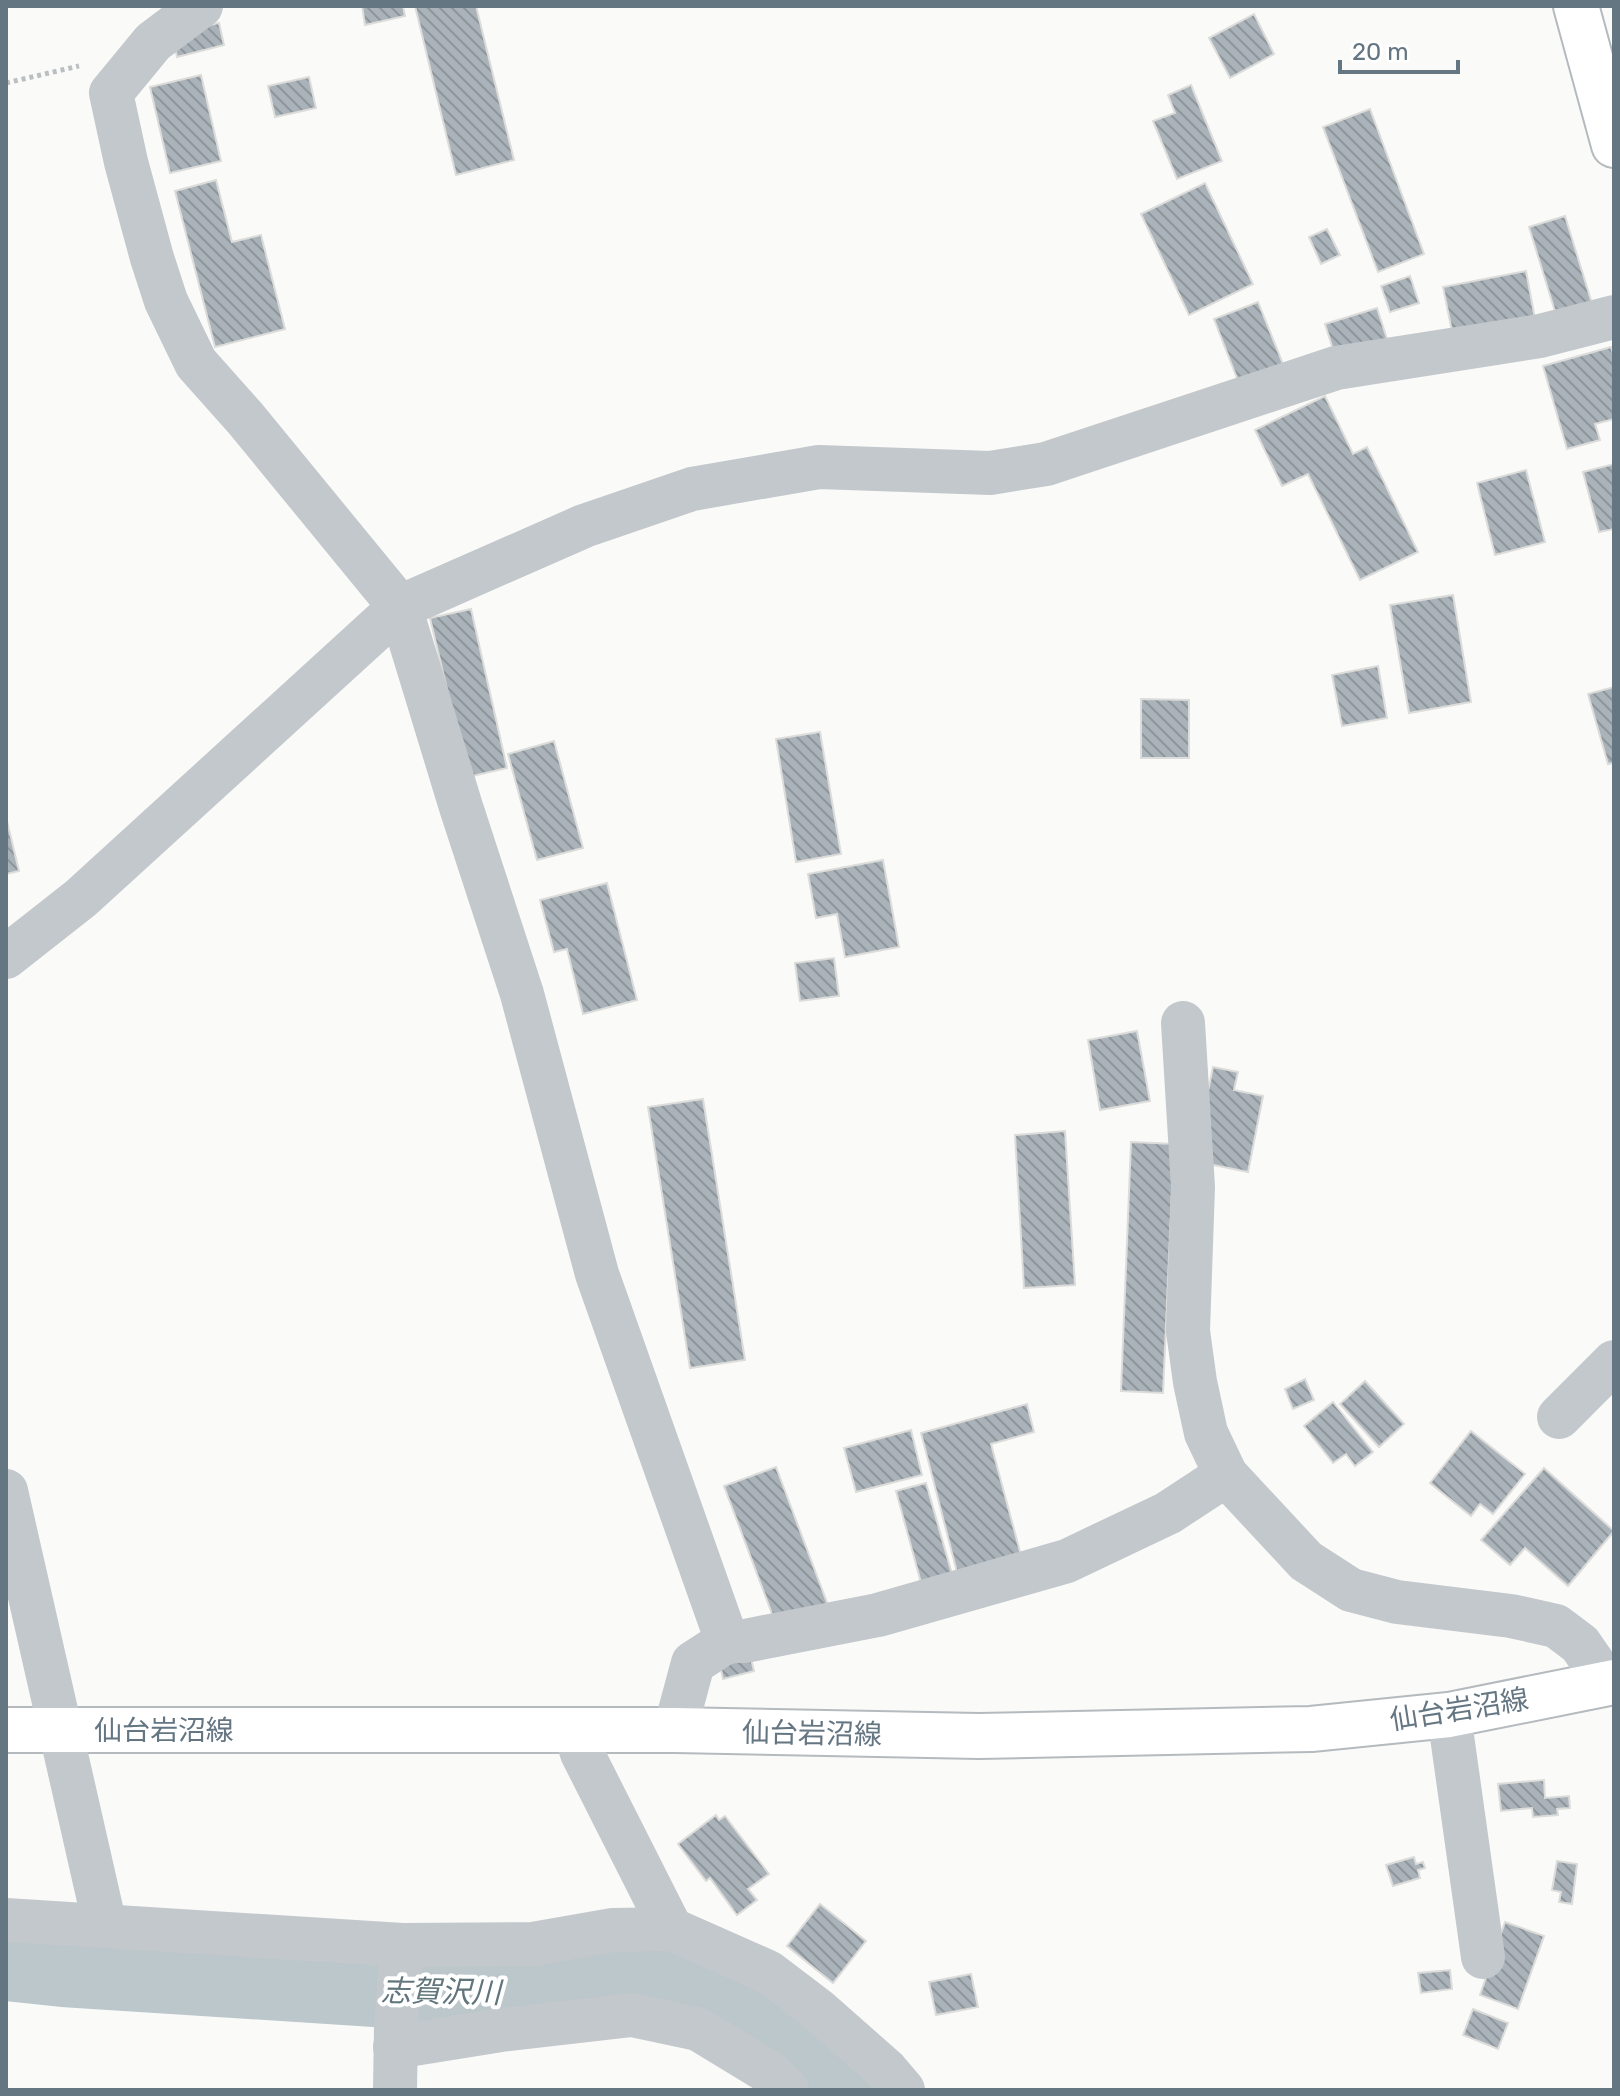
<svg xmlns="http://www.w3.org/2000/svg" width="1620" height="2096" font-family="Rubik,'Noto Sans JP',sans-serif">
  <defs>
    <pattern id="building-back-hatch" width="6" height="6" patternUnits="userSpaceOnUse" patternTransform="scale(2)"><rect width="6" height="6" fill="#aab3b9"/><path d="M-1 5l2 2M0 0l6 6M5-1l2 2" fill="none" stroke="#8e969c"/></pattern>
  </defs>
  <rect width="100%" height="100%" fill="#fafaf8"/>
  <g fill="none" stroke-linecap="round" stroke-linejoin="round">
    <path stroke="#bbc7cb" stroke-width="70" d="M6,1966L63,1972L467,1998L568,1985L650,1980L719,1993L784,2032L838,2090"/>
  </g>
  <g fill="url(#building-back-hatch)" stroke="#dcdcda" stroke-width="2">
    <path d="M362,6H403L405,16L365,25Z"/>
    <path d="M415,6H476L514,160L456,175Z"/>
    <path d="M1254,14L1274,54L1230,78L1209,38Z"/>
    <path d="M219,23L224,45L177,57L172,34Z"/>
    <path d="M201,75L221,161L170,173L150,87Z"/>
    <path d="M309,77L316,108L275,117L268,86Z"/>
    <path d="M1191,85L1222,161L1177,179L1153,121L1175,113L1168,95Z"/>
    <path d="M1370,109L1424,254L1378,272L1323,127Z"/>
    <path d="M216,180L232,242L261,235L285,329L215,347L175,191Z"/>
    <path d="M1205,183L1253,284L1189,315L1141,214Z"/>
    <path d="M1565,216L1594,310L1558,321L1529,227Z"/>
    <path d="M1327,229L1340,255L1321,264L1309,237Z"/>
    <path d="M1526,271L1536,324L1454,341L1443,287Z"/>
    <path d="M1410,276L1419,303L1390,312L1381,286Z"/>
    <path d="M1258,302L1287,374L1242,391L1214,319Z"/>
    <path d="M1377,308L1389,345L1337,362L1325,324Z"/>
    <path d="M1611,347L1614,357V419L1595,424L1600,440L1567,449L1543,366Z"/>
    <path d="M1325,396L1353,454L1367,447L1418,552L1360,580L1308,474L1282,486L1255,430Z"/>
    <path d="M1614,464V529L1599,532L1583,472Z"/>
    <path d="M1526,470L1545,542L1495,555L1477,483Z"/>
    <path d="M1453,595L1471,702L1409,713L1390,605Z"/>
    <path d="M471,609L507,768L468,777L430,618Z"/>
    <path d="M1378,666L1387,718L1342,726L1332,675Z"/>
    <path d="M1614,687V763L1608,764L1588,694Z"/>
    <path d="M1141,699L1189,700V758H1141Z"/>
    <path d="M820,732L841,854L796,862L776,739Z"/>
    <path d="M554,741L583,848L537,860L508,754Z"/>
    <path d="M6,817L19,871L6,874Z"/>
    <path d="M883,860L899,947L845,957L837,914L816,918L808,874Z"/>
    <path d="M607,883L637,1000L583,1014L567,949L554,952L540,900Z"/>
    <path d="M834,958L839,996L800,1001L795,963Z"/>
    <path d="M1137,1031L1150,1101L1100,1110L1088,1040Z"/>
    <path d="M1213,1067L1238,1072L1234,1090L1263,1096L1248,1172L1194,1161Z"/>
    <path d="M703,1099L745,1360L690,1368L648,1107Z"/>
    <path d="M1065,1131L1075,1285L1024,1288L1015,1135Z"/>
    <path d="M1131,1142L1174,1144L1163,1393L1121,1391Z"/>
    <path d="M1305,1379L1314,1400L1293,1409L1285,1389Z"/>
    <path d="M1365,1381L1404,1424L1379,1447L1340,1404Z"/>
    <path d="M1333,1402L1373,1452L1355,1466L1346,1454L1333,1463L1304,1426Z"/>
    <path d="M1027,1404L1034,1432L991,1444L1022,1559L958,1576L921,1433Z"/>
    <path d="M911,1430L922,1475L856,1492L844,1448Z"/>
    <path d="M1471,1431L1525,1474L1493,1514L1480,1504L1471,1516L1430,1483Z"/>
    <path d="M776,1467L829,1608L777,1627L724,1486Z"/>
    <path d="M1544,1468L1614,1531L1568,1586L1525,1548L1510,1565L1481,1540Z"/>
    <path d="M926,1483L954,1581L923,1590L896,1491Z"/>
    <path d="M751,1659L754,1671L723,1679L720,1665Z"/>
    <path d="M1544,1780L1545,1798L1569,1796L1570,1808L1557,1809L1558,1815L1533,1817L1532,1808L1501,1811L1498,1784Z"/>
    <path d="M716,1815L719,1820L725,1816L769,1874L748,1889L757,1900L737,1915L710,1878L706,1881L678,1844Z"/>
    <path d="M1414,1857L1416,1864L1423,1862L1425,1868L1418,1870L1420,1878L1393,1886L1386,1865Z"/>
    <path d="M1557,1861L1577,1864L1572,1904L1559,1902L1561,1892L1552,1890Z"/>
    <path d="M820,1904L866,1941L833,1983L787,1946Z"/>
    <path d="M1505,1922L1544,1936L1518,2009L1480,1995Z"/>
    <path d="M1450,1970L1452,1989L1421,1993L1418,1973Z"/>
    <path d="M971,1974L978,2007L936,2015L929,1982Z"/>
    <path d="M1473,2009L1508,2023L1498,2049L1463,2035Z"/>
  </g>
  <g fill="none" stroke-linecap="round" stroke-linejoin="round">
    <defs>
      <g id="major">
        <path d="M1576,6L1614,145"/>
        <path d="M6,1730H675L979,1736L1311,1729L1449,1715L1614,1682"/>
      </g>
    </defs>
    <use href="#major" stroke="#b5babe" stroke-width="48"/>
    <path stroke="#bbbfc2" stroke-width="5" stroke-dasharray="4 4" stroke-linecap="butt" d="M6,83L79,66"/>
    <g stroke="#c3c8cc" stroke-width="44">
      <path d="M201,6L153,42L111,93L126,162L152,258L166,301L196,363L245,418L400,607L461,807L522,994L597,1274L727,1641L693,1663L675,1730"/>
      <path d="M6,957L81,898L400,607L584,526L692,489L819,467L990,473L1046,464L1336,368L1540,336L1614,317"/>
      <path d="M1183,1023L1193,1187L1188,1331L1195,1382L1206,1433L1226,1475L1306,1561L1351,1590L1397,1602L1511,1616L1556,1626L1580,1644L1607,1683"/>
      <path d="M1559,1417L1614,1362"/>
      <path d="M6,1491L105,1926"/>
      <path d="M727,1641H745L878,1615L1067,1561L1168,1513L1226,1475"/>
      <path d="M1449,1715L1483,1957"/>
      <path d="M575,1730L582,1753L671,1929"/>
      <path d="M6,1920L402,1945L533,1944L613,1930L671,1929L768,1972L818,2010L886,2070L903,2090"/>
      <path d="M395,2047L501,2030L632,2015L698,2029L772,2074L787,2090"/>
      <path d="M395,2090L396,2026L402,1945"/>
    </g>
    <use href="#major" stroke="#fff" stroke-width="44"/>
  </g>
  <g text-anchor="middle" stroke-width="8" stroke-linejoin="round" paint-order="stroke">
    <g font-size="28" fill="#657683" stroke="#fff">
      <text transform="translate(1459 1709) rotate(-9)" y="10">仙台岩沼線</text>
      <text x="164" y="1740">仙台岩沼線</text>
      <text transform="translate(812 1733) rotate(1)" y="10">仙台岩沼線</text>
    </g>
    <g font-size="30" font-style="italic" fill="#60757c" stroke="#fff">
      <text transform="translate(441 1992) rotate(1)" y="10">志賀沢川</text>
    </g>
  </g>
  <rect width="1620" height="2096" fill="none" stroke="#657683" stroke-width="16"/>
  <path d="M1340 60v12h118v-12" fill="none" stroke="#657683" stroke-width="4"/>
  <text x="1352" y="60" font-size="24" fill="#657683" stroke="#ffffff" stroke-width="6" paint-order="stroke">20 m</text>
</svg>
